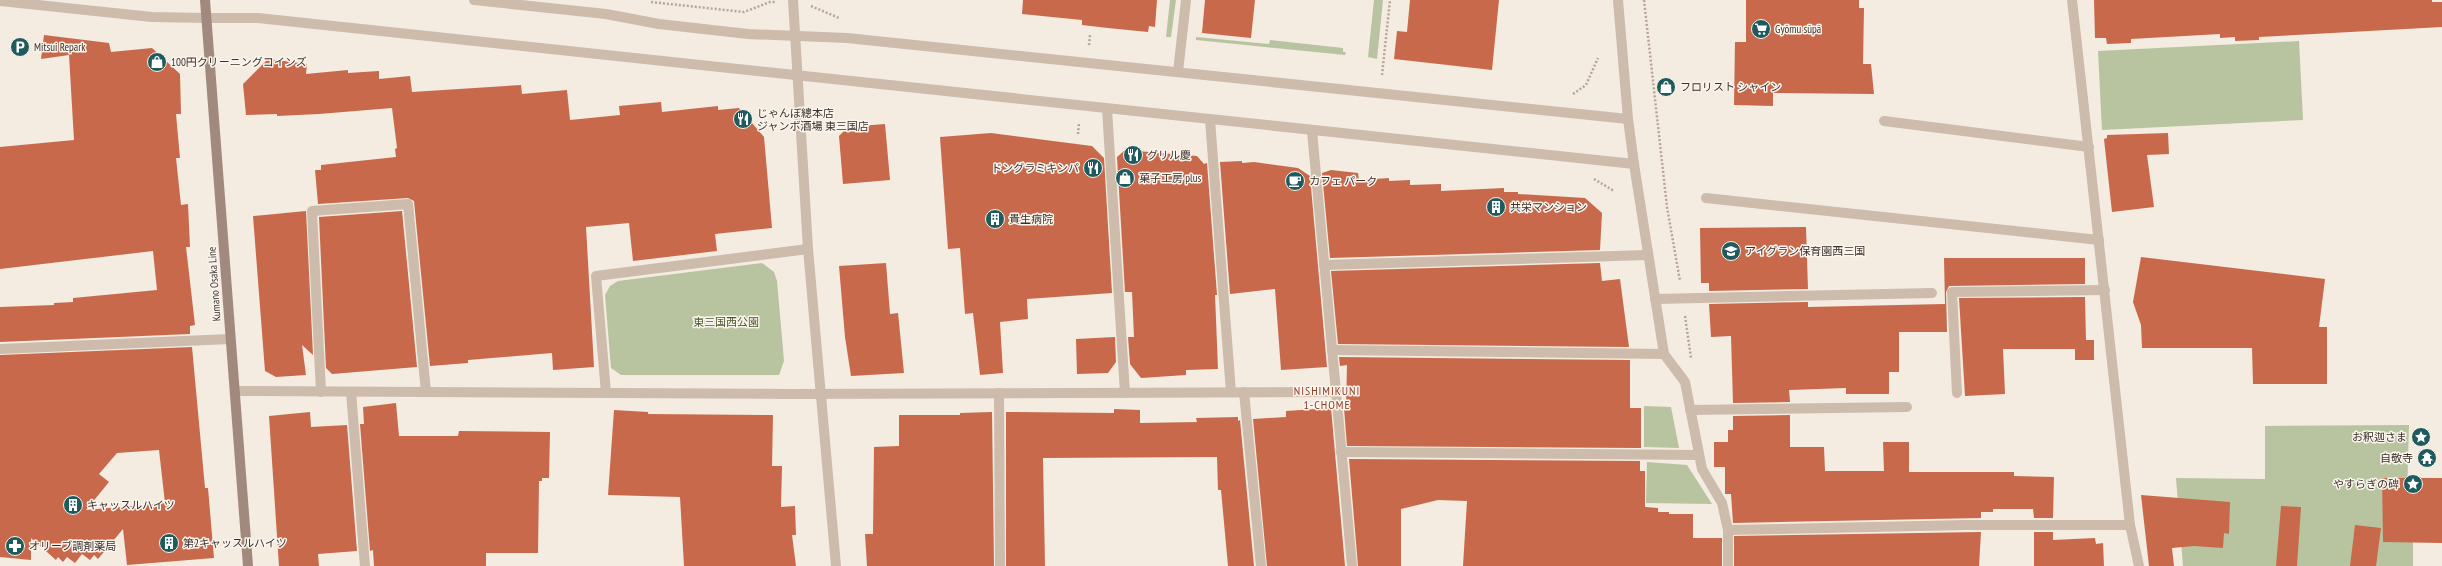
<svg xmlns="http://www.w3.org/2000/svg" width="2442" height="566" font-family="'PT Sans Narrow','Noto Sans JP',sans-serif">
  <rect width="100%" height="100%" fill="#f4ebe1"/>
  <g fill="#b8c4a0">
    <path d="M1170,0H1176L1171,37H1166Z"/>
    <path d="M1374,0H1383L1377,59L1368,57Z"/>
    <path d="M1196,37L1269,44L1270,40L1343,48V52H1346L1345,55L1196,40Z"/>
    <path d="M2299,41L2303,120L2102,130L2098,51Z"/>
    <path d="M762,263L774,272L777,281L784,361L779,375H621L611,368L605,295L610,286L618,281Z"/>
    <path d="M1644,406L1671,407L1679,448L1644,447Z"/>
    <path d="M2409,425L2406,534L2413,537V566H2183L2176,478L2265,479V426Z"/>
    <path d="M1647,462L1687,465L1712,504L1646,503Z"/>
  </g>
  <g fill="#c8694b" fill-rule="evenodd">
    <path d="M1023,0H1157L1155,27L1149,26L1148,32L1108,28L1082,25V20L1022,14Z"/>
    <path d="M1205,0H1255L1251,38L1202,33Z"/>
    <path d="M1410,0H1499L1492,70L1394,59L1397,31L1407,32Z"/>
    <path d="M1746,0H1859V8H1864L1863,64H1871L1874,94L1773,93V106L1734,105L1735,42H1746Z"/>
    <path d="M2094,0H2432V2H2442V27L2259,37V40L2235,41V37L2220,38V34L2131,39V43L2107,44L2106,38H2095Z"/>
    <path d="M44,35L109,43L111,52L152,48L180,74L181,114H176L180,158H176L181,205L188,204L190,247H186L195,325L190,326V334L0,342V307L54,305V303L73,302V298L157,290L153,251L0,269V147L74,140L69,55L41,59Z"/>
    <path d="M268,59L307,64L306,74L348,70V73L379,71V79L410,76L412,92L521,85L522,94L567,90L570,120L620,115L619,106L661,102L662,112L718,106V110L739,108L764,137L772,228L715,234L717,251L633,261L629,223L586,227L594,367L553,370L552,353L468,360V363L430,366L414,201L408,198L318,204L315,170H321V165L396,157L395,149L397,148L392,108L319,114L277,116V114L246,115L243,84Z"/>
    <path d="M885,124L890,180L843,184L839,136L848,127Z"/>
    <path d="M991,133L1092,146L1104,158L1112,293L1027,299L1028,319L1000,322L1003,373L980,375L973,313L965,314L960,248L948,249L940,137Z"/>
    <path d="M2168,133L2169,154L2147,155L2154,207L2112,212L2104,139L2107,138V135Z"/>
    <path d="M1125,150L1197,156L1204,164L1207,163L1217,295H1215L1218,369L1186,370V375L1141,378L1130,364L1128,337H1134L1132,292H1125L1117,157Z"/>
    <path d="M1242,161V163L1254,162L1298,168L1310,176L1327,367L1281,370L1275,289L1230,294L1220,162Z"/>
    <path d="M1331,170L1358,173L1359,180L1389,178V181L1410,180V185L1441,184V191L1504,188V192H1518V194L1585,198L1602,213L1600,250L1330,258L1322,173Z"/>
    <path d="M306,211L313,355L302,345L306,375L276,377L265,371L253,216Z"/>
    <path d="M402,211L417,367L332,374L326,368L319,217Z"/>
    <path d="M1806,227L1808,289L1709,291V283H1701L1700,228Z"/>
    <path d="M2141,257L2325,279L2319,327H2327V384H2253L2252,348H2142L2141,325L2133,302Z"/>
    <path d="M1944,258H2085V284L1949,286L1946,292L1947,332H1899V372H1889V394H1846V388L1789,390L1790,402L1733,403L1731,336L1711,337L1709,304L1808,302V307L1945,304Z"/>
    <path d="M886,263L890,314L898,313L904,373L851,376L845,337L839,266Z"/>
    <path d="M1600,263L1602,281L1620,279L1629,347L1338,344L1331,271Z"/>
    <path d="M2085,297L2086,340H2094V360H2075V349H2003L2005,394L1965,396L1959,298Z"/>
    <path d="M1115,337L1116,362L1108,373L1077,374L1076,339Z"/>
    <path d="M192,347L205,488H208L214,558L127,565L123,529L98,559L94,555L90,560L82,554L75,563L67,557L63,562L58,557L56,560L31,538V560L0,557V355ZM159,450L165,503L86,510L109,482L99,474L117,453Z"/>
    <path d="M1339,357L1630,360V408H1641V448L1347,446L1344,408L1346,407L1347,365L1340,366Z"/>
    <path d="M396,403L399,436H458L459,431L550,432L549,478H542V481H539L538,553H486V566H374L373,550L370,551L360,424H364L363,407Z"/>
    <path d="M1331,408L1345,566H1267L1253,419L1286,417V411Z"/>
    <path d="M1114,409L1140,410V423L1197,422L1196,418L1238,417V421L1240,420L1254,566H1228L1221,490H1218L1217,457L1043,458L1045,566H1006V412L1114,413Z"/>
    <path d="M614,410L648,412V414L773,415L772,466H782L781,507L795,506L796,535H792L796,566H684L680,497L608,495Z"/>
    <path d="M310,412L311,427L347,425L357,551L318,554L319,566H279L269,416Z"/>
    <path d="M992,412L994,566H867L865,534H873L874,447L899,446V415H960V413Z"/>
    <path d="M1790,415V447H1824L1825,471H1884L1883,442H1909V472H2014V476L2054,477L2053,518H2034L2033,509H1993V512H1981V518L1733,523L1731,494H1725V467H1714V442H1728V430H1733V416Z"/>
    <path d="M1349,459L1640,461V471H1645V507L1658,508V512H1669V514H1693V538H1722V566H1463L1467,501L1438,500L1401,509V566H1358Z"/>
    <path d="M2382,478H2442V543L2383,542Z"/>
    <path d="M2141,495L2230,502L2229,534L2224,533L2223,548L2194,546L2172,548L2174,566H2149Z"/>
    <path d="M2281,506L2301,507L2297,566H2276Z"/>
    <path d="M2355,525L2381,528L2376,566H2350Z"/>
    <path d="M1981,532L1979,566H1734V536Z"/>
    <path d="M2034,532H2053V540L2095,538L2096,544L2103,543L2104,566H2034Z"/>
  </g>
  <g fill="none" stroke-linecap="round" stroke-linejoin="round">
    <g stroke="#b9a596" stroke-width="2.5" stroke-dasharray="2 2" stroke-linecap="butt">
      <path d="M1644,0L1667,207L1680,281"/>
      <path d="M651,2L744,12L770,2H776"/>
      <path d="M811,6L839,18"/>
      <path d="M1089,45L1090,35"/>
      <path d="M1382,75L1390,0"/>
      <path d="M1573,94L1586,85L1598,58"/>
      <path d="M1078,134L1079,123"/>
      <path d="M1594,179L1614,191"/>
      <path d="M1685,316L1691,358"/>
    </g>
    <g stroke="#cdbbac" stroke-width="10">
      <path d="M1178,72L1186,0"/>
      <path d="M1655,299L1932,293"/>
      <path d="M1957,393L1952,292L2105,290"/>
      <path d="M1690,410L1907,407"/>
      <path d="M1728,530L1966,525H2130"/>
    </g>
    <g stroke="#cdbbac" stroke-width="10">
      <path d="M474,0L606,14L659,24L748,34L847,38L1628,119"/>
      <path d="M206,18H258L1634,164L1664,354L1685,382L1702,469L1722,503L1728,530V566"/>
      <path d="M2083,99L2130,525L2139,566"/>
      <path d="M1107,109L1125,393"/>
      <path d="M1210,120L1231,392"/>
      <path d="M1884,121L2089,147"/>
      <path d="M1312,131L1352,566"/>
      <path d="M1706,198L2099,240"/>
      <path d="M1324,265L1648,255"/>
      <path d="M0,349L230,339"/>
      <path d="M1332,350L1664,354"/>
      <path d="M235,391L790,394L1336,392"/>
      <path d="M321,392L312,211L408,204L426,392"/>
      <path d="M351,392L365,566"/>
      <path d="M1244,392L1261,566"/>
      <path d="M606,393L596,276L808,249"/>
      <path d="M999,393L1000,566"/>
      <path d="M1341,452L1699,455"/>
    </g>
    <g stroke="#cdbbac" stroke-width="10">
      <path d="M793,0L808,249L836,566"/>
      <path d="M1618,0L1628,119L1634,164"/>
      <path d="M2072,0L2083,99"/>
      <path d="M0,1L152,17L206,18"/>
    </g>
    <path stroke="#a18a7d" stroke-width="10" d="M205,0L248,566"/>
  </g>
  <defs>
    <symbol id="supermarket-disc" viewBox="-11 -11 22 22"><circle r="9.5" fill="#1f5a5e" stroke="#fbf5ee"/><path d="M-6-5.5h2.5l.6 2H6L4.5 2H-2.5L-4.4-4H-6ZM-1.5 3.2a1.3 1.3 0 1 0 .1 0ZM3 3.2a1.3 1.3 0 1 0 .1 0Z" fill="#fff"/></symbol>
    <symbol id="parking-disc" viewBox="-11 -11 22 22"><circle r="9.5" fill="#1f5a5e" stroke="#fbf5ee"/><path d="M-3.5-5.5H1a3.5 3.5 0 0 1 0 7H-1V5.5H-3.5ZM-1-3.4V-.6H.8a1.4 1.4 0 0 0 0-2.8Z" fill="#fff"/></symbol>
    <symbol id="shop-disc" viewBox="-11 -11 22 22"><circle r="9.5" fill="#1f5a5e" stroke="#fbf5ee"/><path d="M-5-2.5h2.3a2.7 3.5 0 0 1 5.4 0H5L5.5 6h-11ZM-1.5-2.5h3a1.5 2.3 0 0 0-3 0Z" fill="#fff"/></symbol>
    <symbol id="restaurant-disc" viewBox="-11 -11 22 22"><circle r="9.5" fill="#1f5a5e" stroke="#fbf5ee"/><path d="M-5-6h1v4h1v-4h1v4h1v-4h1v5L-1.5 .5V6h-2V.5L-5-1ZM5-6V6H3V1.5H1.5Q1.5-4 5-6Z" fill="#fff"/></symbol>
    <symbol id="cafe-disc" viewBox="-11 -11 22 22"><circle r="9.5" fill="#1f5a5e" stroke="#fbf5ee"/><path d="M-5.5-4.5H6V0H3Q3 3.5 0 3.5H-2.5Q-5.5 3.5-5.5 0ZM3-3.2v2h1.7v-2ZM-6 4.5H4V6H-6Z" fill="#fff"/></symbol>
    <symbol id="building-disc" viewBox="-11 -11 22 22"><circle r="9.5" fill="#1f5a5e" stroke="#fbf5ee"/><path d="M-4-6H4V6H1V3H-1V6H-4ZM-2.5-4.3h1.7v1.8h-1.7ZM.8-4.3h1.7v1.8H.8ZM-2.5-1h1.7V.8h-1.7ZM.8-1h1.7V.8H.8Z" fill="#fff"/></symbol>
    <symbol id="school-disc" viewBox="-11 -11 22 22"><circle r="9.5" fill="#1f5a5e" stroke="#fbf5ee"/><path d="M0-5L7-2L0 1L-7-2ZM-4 1L0 2.5L4 1V4Q0 6-4 4Z" fill="#fff"/></symbol>
    <symbol id="sight-disc" viewBox="-11 -11 22 22"><circle r="9.5" fill="#1f5a5e" stroke="#fbf5ee"/><path d="M0-6L1.8-2.2L6-1.7L2.9 1.2L3.7 5.4L0 3.3L-3.7 5.4L-2.9 1.2L-6-1.7L-1.8-2.2Z" fill="#fff"/></symbol>
    <symbol id="temple-disc" viewBox="-11 -11 22 22"><circle r="9.5" fill="#1f5a5e" stroke="#fbf5ee"/><path d="M0-6L5-2H3V0L6.5 2.5H4V6H1.5V3h-3V6H-4V2.5H-6.5L-3 0V-2H-5Z" fill="#fff"/></symbol>
    <symbol id="pharmacy-disc" viewBox="-11 -11 22 22"><circle r="9.5" fill="#1f5a5e" stroke="#fbf5ee"/><path d="M-2-6h4v4h4v4h-4v4h-4v-4h-4v-4h4Z" fill="#fff"/></symbol>
  </defs>
  <g fill-rule="evenodd">
    <use href="#supermarket-disc" x="1750" y="18" width="22" height="22"/>
    <use href="#parking-disc" x="9" y="36" width="22" height="22"/>
    <use href="#shop-disc" x="146" y="51" width="22" height="22"/>
    <use href="#shop-disc" x="1655" y="76" width="22" height="22"/>
    <use href="#restaurant-disc" x="732" y="108" width="22" height="22"/>
    <use href="#restaurant-disc" x="1122" y="144" width="22" height="22"/>
    <use href="#restaurant-disc" x="1082" y="157" width="22" height="22"/>
    <use href="#shop-disc" x="1114" y="167" width="22" height="22"/>
    <use href="#cafe-disc" x="1284" y="170" width="22" height="22"/>
    <use href="#building-disc" x="1485" y="196" width="22" height="22"/>
    <use href="#building-disc" x="984" y="208" width="22" height="22"/>
    <use href="#school-disc" x="1720" y="240" width="22" height="22"/>
    <use href="#sight-disc" x="2410" y="426" width="22" height="22"/>
    <use href="#temple-disc" x="2416" y="447" width="22" height="22"/>
    <use href="#sight-disc" x="2402" y="473" width="22" height="22"/>
    <use href="#building-disc" x="62" y="494" width="22" height="22"/>
    <use href="#building-disc" x="158" y="532" width="22" height="22"/>
    <use href="#pharmacy-disc" x="4" y="535" width="22" height="22"/>
  </g>
  <g text-anchor="middle" stroke-width="3" stroke-linejoin="round" paint-order="stroke">
    <g font-size="11" fill="#3b302b" stroke="#fbf5ee" text-anchor="start">
      <text x="1775" y="33">Gyōmu sūpā</text>
      <text x="34" y="51">Mitsui Repark</text>
      <text x="171" y="66">100円クリーニングコインズ</text>
      <text x="1680" y="91">フロリスト シャイン</text>
      <text x="757" y="117">じゃんぼ總本店<tspan x="757" dy="13">ジャンボ酒場 東三国店</tspan></text>
      <text x="1147" y="159">グリル慶</text>
      <text x="1079" y="172" text-anchor="end">ドングラミキンパ</text>
      <text x="1139" y="182">菓子工房 plus</text>
      <text x="1309" y="185">カフェ パーク</text>
      <text x="1510" y="211">共栄マンション</text>
      <text x="1009" y="223">貴生病院</text>
      <text x="1745" y="255">アイグラン保育園西三国</text>
      <text x="2407" y="441" text-anchor="end">お釈迦さま</text>
      <text x="2413" y="462" text-anchor="end">自敬寺</text>
      <text x="2399" y="488" text-anchor="end">やすらぎの碑</text>
      <text x="87" y="509">キャッスルハイツ</text>
      <text x="183" y="547">第2キャッスルハイツ</text>
      <text x="29" y="550">オリーブ調剤薬局</text>
    </g>
    <g font-size="11" fill="#3b302b" stroke="#fbf5ee">
      <text transform="translate(214 284) rotate(-94)" y="4">Kumano Osaka Line</text>
    </g>
    <g font-size="11" fill="#4a5a2e" stroke="#fbf5ee">
      <text x="726" y="326">東三国西公園</text>
    </g>
    <g font-size="12" letter-spacing="1" fill="#8c3b22" stroke="#fbf5ee">
      <text x="1327" y="395">NISHIMIKUNI<tspan x="1327" dy="14">1-CHOME</tspan></text>
    </g>
  </g>
</svg>
